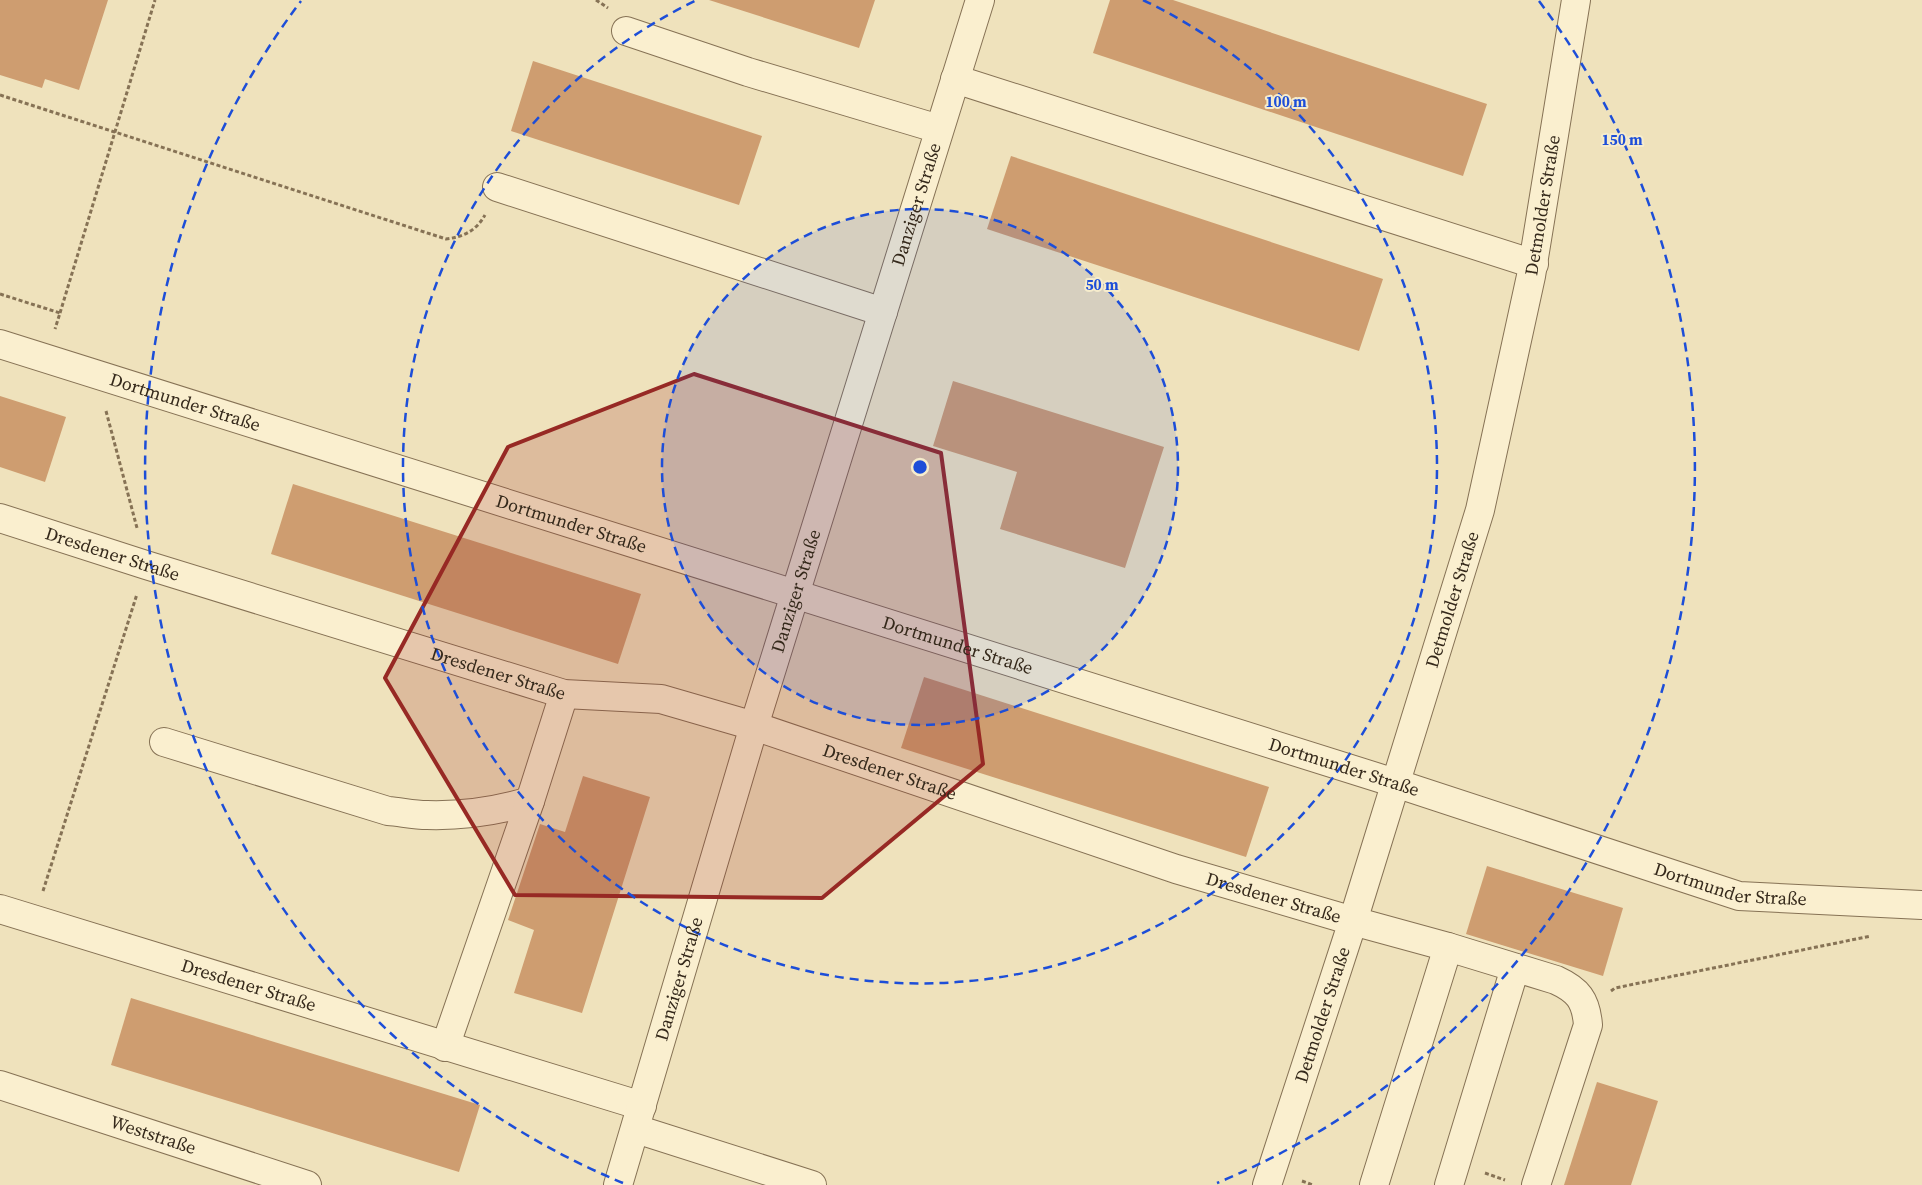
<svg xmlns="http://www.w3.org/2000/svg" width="1922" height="1185" font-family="'Source Serif 4',serif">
  <rect width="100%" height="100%" fill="#efe2bc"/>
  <g fill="#ce9d70">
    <path d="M0,0H108L79,90L45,79L42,88L0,75Z"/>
    <path d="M709,0H875L859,48Z"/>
    <path d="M1110,0H1173L1487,104L1463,176L1093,53Z"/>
    <path d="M533,61L762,136L739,205L511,131Z"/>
    <path d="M1011,156L1383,279L1359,351L987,229Z"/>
    <path d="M953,381L1164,447L1125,568L1000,529L1017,472L933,446Z"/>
    <path d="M0,396L66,417L45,482L0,467Z"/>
    <path d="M293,484L641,594L618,664L271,554Z"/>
    <path d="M924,677L1269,787L1246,857L901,748Z"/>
    <path d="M583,776L650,797L582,1013L514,993L534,930L508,920L540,824L565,832Z"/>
    <path d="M1487,866L1623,908L1603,976L1466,934Z"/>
    <path d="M131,998L480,1105L459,1172L111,1065Z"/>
    <path d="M1597,1082L1658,1101L1631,1185H1564Z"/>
  </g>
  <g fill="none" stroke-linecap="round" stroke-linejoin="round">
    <defs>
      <g id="minor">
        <path d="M626,31L748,72L939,129"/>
        <path d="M955,79L1534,264"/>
        <path d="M497,187L883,312"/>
        <path id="s1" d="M0,344L1395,783L1739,896L1922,905"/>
        <path id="s2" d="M0,518L146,565L564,694L661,699L754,726L1176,869L1353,921L1448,947L1556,980C1578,990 1586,1000 1588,1025L1536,1185"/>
        <path d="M164,742L388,811C401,812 414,815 427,815C461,816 497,811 530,801"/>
        <path id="s3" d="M0,909L642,1106"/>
        <path d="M445,1047L530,801L564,694"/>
        <path id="s4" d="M0,1085L307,1185"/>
        <path d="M636,1129L812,1185"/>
        <path id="s5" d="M618,1185L754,726L980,0"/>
        <path id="s6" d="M1267,1185L1353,921L1480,510L1531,276L1576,0"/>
        <path d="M1374,1185L1448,947"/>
        <path d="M1449,1185L1515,968"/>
      </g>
    </defs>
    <use href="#minor" stroke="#867255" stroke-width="30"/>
    <g stroke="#867255" stroke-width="3" stroke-dasharray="4 2.5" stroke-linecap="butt">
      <path d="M596,0L608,8"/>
      <path d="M0,95L446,239C463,237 476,231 485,215"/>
      <path d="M0,294L60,313L55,329"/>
      <path d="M60,313L155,0"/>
      <path d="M106,411L137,528"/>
      <path d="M43,891L137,594"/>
      <path d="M1611,991L1615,988L1871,936"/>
      <path d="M1485,1173L1505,1180"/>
      <path d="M1302,1181L1313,1185"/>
    </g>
    <use href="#minor" stroke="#faefcf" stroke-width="28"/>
  </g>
  <path fill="#972924" fill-opacity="0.2" stroke="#972924" stroke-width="4" stroke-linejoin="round" d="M694,374L941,453L983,764L822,898L515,895L385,678L508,447Z"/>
  <circle cx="920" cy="467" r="258" fill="#1d4ed8" fill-opacity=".12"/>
  <g fill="none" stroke="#1d4ed8" stroke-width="2.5" stroke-dasharray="9 6">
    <circle cx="920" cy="467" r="258"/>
    <path d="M1143 0A517 517 0 1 1 697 0"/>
    <path d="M623 1183A775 775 0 0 1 301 1M1539 1A775 775 0 0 1 1217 1183"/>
  </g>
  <g text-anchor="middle" stroke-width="4" stroke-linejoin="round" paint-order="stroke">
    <g font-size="18" fill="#35291b" stroke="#f6eccc">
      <text dy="6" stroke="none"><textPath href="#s5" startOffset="1025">Danziger Straße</textPath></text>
      <text dy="6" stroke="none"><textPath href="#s6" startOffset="1019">Detmolder Straße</textPath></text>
      <text dy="6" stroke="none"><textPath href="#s1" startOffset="194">Dortmunder Straße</textPath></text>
      <text dy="6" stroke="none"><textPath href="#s1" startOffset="599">Dortmunder Straße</textPath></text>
      <text dy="6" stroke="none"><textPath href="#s2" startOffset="118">Dresdener Straße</textPath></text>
      <text dy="6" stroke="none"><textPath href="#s5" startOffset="620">Danziger Straße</textPath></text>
      <text dy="6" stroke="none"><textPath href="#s6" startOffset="614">Detmolder Straße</textPath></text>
      <text dy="6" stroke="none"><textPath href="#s1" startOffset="1004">Dortmunder Straße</textPath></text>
      <text dy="6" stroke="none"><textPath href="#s2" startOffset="522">Dresdener Straße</textPath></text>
      <text dy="6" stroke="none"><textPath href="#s1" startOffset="1409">Dortmunder Straße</textPath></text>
      <text dy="6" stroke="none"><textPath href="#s2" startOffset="928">Dresdener Straße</textPath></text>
      <text dy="6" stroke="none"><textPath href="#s1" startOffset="1814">Dortmunder Straße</textPath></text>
      <text dy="6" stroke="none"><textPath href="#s2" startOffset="1332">Dresdener Straße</textPath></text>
      <text dy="6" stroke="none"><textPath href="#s5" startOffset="215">Danziger Straße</textPath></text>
      <text dy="6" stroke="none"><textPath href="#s3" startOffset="260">Dresdener Straße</textPath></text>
      <text dy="6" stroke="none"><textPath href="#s6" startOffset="179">Detmolder Straße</textPath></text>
      <text dy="6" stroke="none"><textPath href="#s4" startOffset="161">Weststraße</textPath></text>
    </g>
  </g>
  <circle cx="920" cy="467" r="8" fill="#1d4ed8" stroke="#f6eccc" stroke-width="2.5"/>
  <g font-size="15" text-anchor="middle" font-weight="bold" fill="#1d4ed8" stroke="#f6eccc" stroke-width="4" stroke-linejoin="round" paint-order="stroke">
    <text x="1286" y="107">100 m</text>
    <text x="1622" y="145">150 m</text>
    <text x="1102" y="290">50 m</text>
  </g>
</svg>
